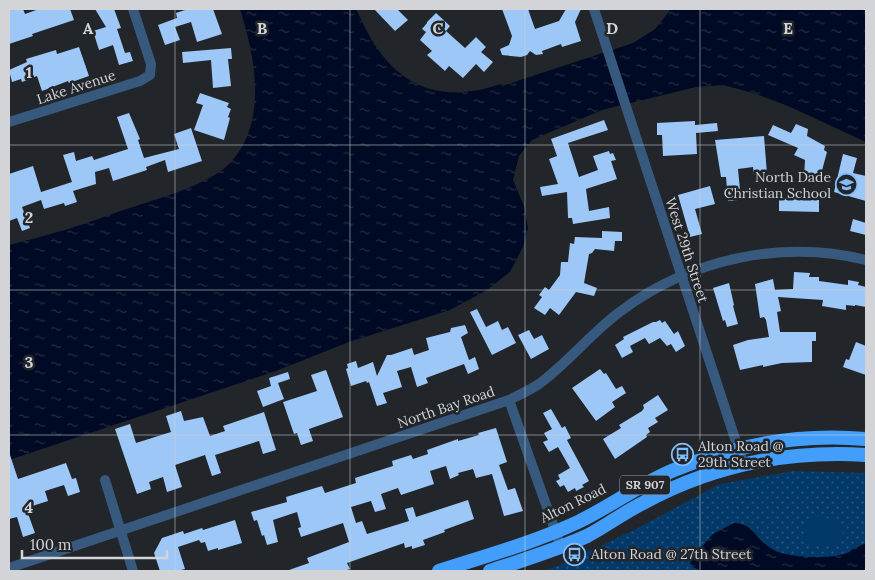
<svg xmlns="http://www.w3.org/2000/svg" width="875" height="580" font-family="Lora,serif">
  <defs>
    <pattern id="grass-dots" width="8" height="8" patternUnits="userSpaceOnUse" patternTransform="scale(1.25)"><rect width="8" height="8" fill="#033969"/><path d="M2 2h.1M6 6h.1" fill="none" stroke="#27557e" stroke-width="1.8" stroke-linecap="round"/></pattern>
    <pattern id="water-ripples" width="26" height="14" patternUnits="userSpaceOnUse" patternTransform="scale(1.25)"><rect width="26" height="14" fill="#000a24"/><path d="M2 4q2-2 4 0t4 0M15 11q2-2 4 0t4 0" fill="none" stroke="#242d43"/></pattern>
  </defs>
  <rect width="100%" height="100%" fill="#22262a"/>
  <path fill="url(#grass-dots)" d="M793,471L866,473V571H542L558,566L634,530L720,484Z"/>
  <path fill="#033969" d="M815,517C831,517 843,520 843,537C833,549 815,550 804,539V527Z"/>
  <g fill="url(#water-ripples)">
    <path d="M240,9H356C364,25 371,42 383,56C415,96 456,99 501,84L502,86L633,43L655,29L671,9H866V142L788,106L753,93L723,85L696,87L602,110L532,140L519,156L513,180L524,206L528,228L523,247L510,272L487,290L450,310L349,342L276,371L9,460V245C28,240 48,235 68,229C91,222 113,213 136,206C163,197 209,184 229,164C269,123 255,57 240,9Z"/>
    <path d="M734,523C754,524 753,536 768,546C771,548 775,551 778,552C795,558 837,560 851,551V550L866,543V571L699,570L693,567L690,563L692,558L713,534Z"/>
  </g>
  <g fill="#9cc7f7">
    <path d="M9,9H23L25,14L39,9H70L74,20L32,34L33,36L9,44Z"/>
    <path d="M95,9H114L121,28L117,29L125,53L130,52L133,61L119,65L113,45L99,50L93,31L106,27Z"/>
    <path d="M188,9H213L222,34L197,42L191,22L175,27L180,40L165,45L158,25L177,18L176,13Z"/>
    <path d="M374,9H397L408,20L395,31Z"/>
    <path d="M502,9H528L535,29L559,21L566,9H581L575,22L581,41L562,47L561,44L542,51L543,54L536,55L530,51L527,55L521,57L502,55L500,49L509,45L512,36Z"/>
    <path d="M436,13L450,26L446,31L465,48L476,37L486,47L481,52L493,62L484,72L476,64L463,78L449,66L445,71L427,55L432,51L420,40L426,32L422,29L427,23V22Z"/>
    <path d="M79,47L89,76L69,83L68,81L42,91L37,76L22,82L21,79L12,82L9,70L27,62L26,59L56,50L57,54Z"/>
    <path d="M231,48L232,59H228L231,86L213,88L211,60L183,63L182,52Z"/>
    <path d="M200,93L229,103L227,107L231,109L228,117L230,118L224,140L194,130L203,105L196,103Z"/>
    <path d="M129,113L140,139L138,140L144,158L179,149L174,134L191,128L202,161L168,172L165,160L146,167L147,170L113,181L109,168L95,172L96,184L73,191L77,202L65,206L64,203L44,209L41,200L22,207L30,228L22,231L17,218L9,221V174L33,166L41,192L72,182L63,155L74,152L76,161L92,156L94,160L128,149L117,117Z"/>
    <path d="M604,120L608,130L568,143L579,177L598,170L593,156L609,151L610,154L613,153L616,160L611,161L617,179L586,189L589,211L609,207L610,218L573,224L572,218H568L567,192L542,196L540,187L558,184L549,159L557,156L551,139Z"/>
    <path d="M695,121V125L717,123L718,131L696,133L697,154L663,156L662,135H657V123Z"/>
    <path d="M796,124L808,129L807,136L825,146L824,150L827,152L820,178L804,177L805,160L794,155L798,148L768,135L773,125L791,133Z"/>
    <path d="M764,136L767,174L754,175L753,167L738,169L740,190H737L738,200L728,201L726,177H721L715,140Z"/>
    <path d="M843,154L857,158L853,173L866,176V201L834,192Z"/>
    <path d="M710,186L715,204L695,209L702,234L690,237L678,195Z"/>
    <path d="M779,198L819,200V212L779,211Z"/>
    <path d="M853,219L866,223V235L850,231Z"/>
    <path d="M602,231L622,232V241H615L614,251L595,249L592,253L589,254L584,283L597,288L594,296L576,292L559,315L550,308L545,315L534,308L542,297L539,295L545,287L549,290L560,275L561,262H568L570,243L574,244L575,237L602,238Z"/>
    <path d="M794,272L810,273L809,277H819V281L848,285V280L859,282L858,285L866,287V307L855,305V306L846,305V310L822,306L823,300L778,297L781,311L777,312L780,332H816V341H812V362L782,363L763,367V365L740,370L733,345L748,340L769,337L766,320L764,317L760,318L755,284L773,279L775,290L793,289Z"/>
    <path d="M729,283L734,305L733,306L738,324L727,327L725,320L723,321L713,288Z"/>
    <path d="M477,309L486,327L498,321L502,330L508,327L516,343L492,355L470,312Z"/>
    <path d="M660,320L662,323L665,321L674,334L678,331L685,346L676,352L671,344L667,346L660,338L649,344L645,338L630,346L633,352L622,358L615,345L624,339L623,337L653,322H656Z"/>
    <path d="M465,325L468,333L461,337L469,360L475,357L479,369L468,374L464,364L426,378L428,383L417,387L411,367L397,371L402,387L383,393L387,403L377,406L369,382L367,383L366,381L351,386L346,369L348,368L347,364L356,361L358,368L373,362L377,376L387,355H391L412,348L414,355L429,350L426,338L450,332L451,328Z"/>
    <path d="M529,330L534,339L542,335L549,349L531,359L518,335Z"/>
    <path d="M856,342L866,346V375L843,367L846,359L849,360Z"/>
    <path d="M600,369L604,374L606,373L616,389L622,386L626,393L612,402L615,407L596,421L572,388Z"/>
    <path d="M326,370L343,417L309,429L313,441L301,445L297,433L294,434L283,402L317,391L311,375Z"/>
    <path d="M288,372L290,379L278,383L284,399L263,407L257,391L271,386L269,378Z"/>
    <path d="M658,395L668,410L655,418L658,422L648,428L650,432L646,435L647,437L615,459L603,439L621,428L619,425L642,411L644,408L643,405Z"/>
    <path d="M551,409L562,428L565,426L571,438L567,440L568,442L589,481L582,485L584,487L576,491L575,488L568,492L564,485L560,487L556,481L560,479L558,475L570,468L558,447L549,452L543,442L548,440L544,433L552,429L543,413Z"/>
    <path d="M181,411L184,421L203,417L210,436L225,431L223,426L264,412L276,450L263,454L259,441L215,455L221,473L212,476L205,455L175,465L182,487L167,492L163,477L149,482L151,489L137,494L115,429L130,424L136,443L171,432L166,416Z"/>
    <path d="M496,428L507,462L499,465L508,490L515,488L523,511L504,516L492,474L476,478L473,469L458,473L459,475L450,479L446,466L430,471L434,484L401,495L398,488L381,494L386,509L375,512L371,501L351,507L356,523L362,521L367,534L409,521L405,509L413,507L416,517L468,500L474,519L444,530L445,532L423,540L425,545L412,549V546L405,548L404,543L347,563L350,569L344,571H289V570L309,563L307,558L349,542L343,523L301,537L298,528L301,527L297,512L273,520L278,542L267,545L264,535L262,536L257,520L254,521L251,512L287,502L286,497L322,486L325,493L356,483L355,478L393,466L392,461L411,455L413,459L428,454L427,450L458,439V441L479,435L478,433Z"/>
    <path d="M10,455L18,479L66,463L72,479L76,478L80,492L68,496L64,485L45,491L48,501L26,508L35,533L23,537L17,517L9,519Z"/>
    <path d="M235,520L242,543L218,550V548L208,551L205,542L201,543L199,540L178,547L185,569L177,571H160L154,553L162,538L183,531L184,534L202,528L203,530Z"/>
  </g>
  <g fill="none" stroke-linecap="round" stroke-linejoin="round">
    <g stroke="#37597e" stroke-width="10">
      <path d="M594,9L743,463"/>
      <path d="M9,122L140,81L150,75L151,64L133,9"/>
      <path d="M509,400L561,547"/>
      <path d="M105,480L133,571"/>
      <path d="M9,568L509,400C519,395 530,390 539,384C569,362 592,332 621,311C690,259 783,239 866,260"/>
    </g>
    <g stroke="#439dfb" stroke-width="14">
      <path d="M439,571C485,556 533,543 578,522C611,506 640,484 674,470C735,445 800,433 866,439"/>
      <path d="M490,571C523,560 556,550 587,536C606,526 623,513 643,503C713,465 786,450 866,455"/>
    </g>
  </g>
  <path fill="none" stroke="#d2d4d7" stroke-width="1" stroke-opacity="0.55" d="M175,9V571M350,9V571M525,9V571M700,9V571M9,145H866M9,290H866M9,435H866"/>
  <defs>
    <symbol id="school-ring" viewBox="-11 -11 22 22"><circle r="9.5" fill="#22262a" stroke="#83bcfb" stroke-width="1.5"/><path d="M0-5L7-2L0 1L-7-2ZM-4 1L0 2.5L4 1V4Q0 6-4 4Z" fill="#83bcfb"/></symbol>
    <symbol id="bus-ring" viewBox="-11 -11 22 22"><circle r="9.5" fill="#22262a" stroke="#83bcfb" stroke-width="1.5"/><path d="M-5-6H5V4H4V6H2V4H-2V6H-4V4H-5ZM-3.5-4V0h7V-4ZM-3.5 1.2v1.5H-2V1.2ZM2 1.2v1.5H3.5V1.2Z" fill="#83bcfb"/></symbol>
  </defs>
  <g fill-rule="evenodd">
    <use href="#school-ring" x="834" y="172" width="25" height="25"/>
    <use href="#bus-ring" x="670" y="442" width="25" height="25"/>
    <use href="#bus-ring" x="562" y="542" width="25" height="25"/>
  </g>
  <g text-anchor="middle" stroke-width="5" stroke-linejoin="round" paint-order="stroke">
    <rect fill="#22262a" stroke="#9da0a3" stroke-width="1" x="620" y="475.5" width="50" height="19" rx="4"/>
    <g font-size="12" font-weight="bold" fill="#d2d4d7">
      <text x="645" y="489">SR 907</text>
    </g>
    <g font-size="14" fill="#d2d4d7" stroke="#22262a">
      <text transform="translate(76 87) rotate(-18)" y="5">Lake Avenue</text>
      <text transform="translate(687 250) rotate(72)" y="5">West 29th Street</text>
      <text transform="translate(446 407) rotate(-19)" y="5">North Bay Road</text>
      <text transform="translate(573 503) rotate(-26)" y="5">Alton Road</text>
    </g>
    <g font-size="14" fill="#d2d4d7" stroke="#22262a" text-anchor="start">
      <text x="831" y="182" text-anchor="end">North Dade<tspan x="831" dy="16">Christian School</tspan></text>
      <text x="698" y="451">Alton Road @<tspan x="698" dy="16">29th Street</tspan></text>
      <text x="591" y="559">Alton Road @ 27th Street</text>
    </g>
  </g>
  <g font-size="16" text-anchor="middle" font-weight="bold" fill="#d2d4d7" stroke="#22262a" stroke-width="5" stroke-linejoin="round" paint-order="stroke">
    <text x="88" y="34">A</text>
    <text x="262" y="34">B</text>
    <text x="438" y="34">C</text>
    <text x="612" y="34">D</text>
    <text x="788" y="34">E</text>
    <text x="29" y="78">1</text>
    <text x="29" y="223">2</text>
    <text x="29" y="368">3</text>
    <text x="29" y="513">4</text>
  </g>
  <rect width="875" height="580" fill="none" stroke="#d2d4d7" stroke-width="20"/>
  <path d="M22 550v8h145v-8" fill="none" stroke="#d2d4d7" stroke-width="2.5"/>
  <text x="30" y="550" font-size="15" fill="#d2d4d7" stroke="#22262a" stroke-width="4" paint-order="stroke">100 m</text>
</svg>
